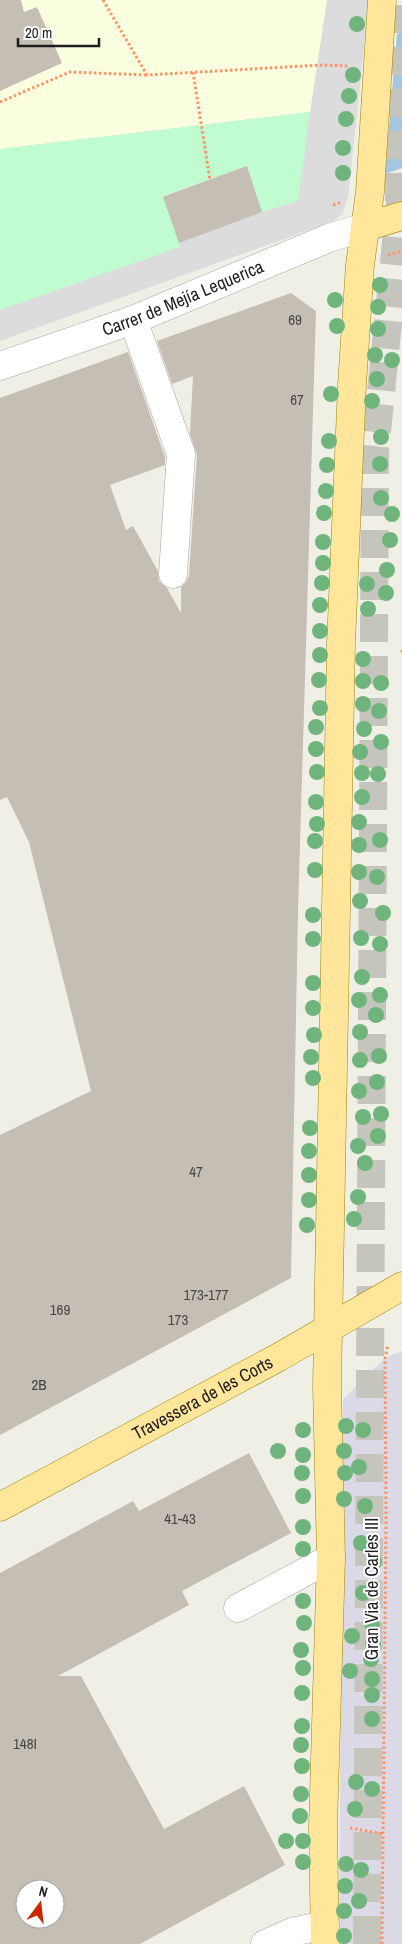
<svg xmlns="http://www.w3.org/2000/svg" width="402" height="1944" font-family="'Archivo Narrow',sans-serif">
  <rect width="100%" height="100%" fill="#f0efe5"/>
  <path fill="#dddcdc" d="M0,0H369L348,198L342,214L334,221L0,341Z"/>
  <path fill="#f9ffdf" d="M0,0H327L310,112L0,149Z"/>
  <path fill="#c1fcd0" d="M310,112L298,201L262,212L246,166L164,196L180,247L0,310V149Z"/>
  <path fill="#dcd9e6" d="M402,1351V1944H339L343,1399L385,1358Z"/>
  <path fill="#a4c7e0" d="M402,32V168L385,174L397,34Z"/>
  <g fill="#c5beb4" fill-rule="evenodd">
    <path d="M0,0H21L24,12L37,7L62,63L0,91Z"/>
    <path d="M247,166L262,212L179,243L163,197Z"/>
    <path d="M291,293L316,311L298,911L291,1278L0,1435V1135L91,1091L29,842L7,797L0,800V398L128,352L165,457V465L110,485L126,530L133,526L158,571L159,581L167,588L181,613V587L186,582L189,575L197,455L190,434L193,376L172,384L157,341Z"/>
    <path d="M249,1453L291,1533L182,1591L189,1605L58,1676H81L164,1829L244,1786L285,1865L140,1944H0V1573L133,1501L139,1511ZM25,1889H55V1919H25Z"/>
  </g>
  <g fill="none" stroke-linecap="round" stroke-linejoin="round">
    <g stroke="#c6c5bd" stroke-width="28" stroke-dasharray="28 14" stroke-linecap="butt">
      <path d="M399,201V0"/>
      <path d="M367,1944L375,452L402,183"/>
    </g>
    <defs>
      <g id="minor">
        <path d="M133,320L181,454L173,574"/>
        <path id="s1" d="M0,366L133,320L329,238L365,227"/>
        <path d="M238,1608L331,1558"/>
        <path d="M265,1944L292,1932L325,1925"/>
      </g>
      <g id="major">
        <path d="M365,227L402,216"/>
        <path id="s2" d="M0,1507L279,1357L402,1286"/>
        <path d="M325,1944L323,1827L331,1558L327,1386L341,644L352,385L360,265L370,192L382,0"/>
      </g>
    </defs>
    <use href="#minor" stroke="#a6a6a6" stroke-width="29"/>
    <use href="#major" stroke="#9a8400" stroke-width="29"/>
    <g stroke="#ff9367" stroke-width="3" stroke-dasharray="2.5 2.5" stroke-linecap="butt">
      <path d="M103,0L147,75L321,65L348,66"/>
      <path d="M193,72L210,180"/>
      <path d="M0,102L70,72L146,75"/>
      <path d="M333,205L342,202"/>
      <path d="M388,255L402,251"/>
      <path d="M402,650V655"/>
      <path d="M350,1828L384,1834"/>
      <path d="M382,1944L386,1515L385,1358L388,1345"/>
    </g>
    <use href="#minor" stroke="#fff" stroke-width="28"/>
    <use href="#major" stroke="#ffe69b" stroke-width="28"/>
  </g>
  <g fill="#70b47d">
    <circle cx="357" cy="24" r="8"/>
    <circle cx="353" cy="75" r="8"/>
    <circle cx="349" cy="96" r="8"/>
    <circle cx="346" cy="119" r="8"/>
    <circle cx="343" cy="148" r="8"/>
    <circle cx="343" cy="173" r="8"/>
    <circle cx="380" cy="285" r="8"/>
    <circle cx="335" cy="300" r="8"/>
    <circle cx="378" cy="307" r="8"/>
    <circle cx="337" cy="326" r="8"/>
    <circle cx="378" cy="329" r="8"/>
    <circle cx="375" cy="355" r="8"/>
    <circle cx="392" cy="360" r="8"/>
    <circle cx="377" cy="379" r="8"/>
    <circle cx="331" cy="394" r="8"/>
    <circle cx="372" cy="401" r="8"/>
    <circle cx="381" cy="437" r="8"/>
    <circle cx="329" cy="441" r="8"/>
    <circle cx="380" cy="464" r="8"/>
    <circle cx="327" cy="465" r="8"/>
    <circle cx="326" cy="491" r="8"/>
    <circle cx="381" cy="498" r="8"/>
    <circle cx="324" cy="513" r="8"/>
    <circle cx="392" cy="514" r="8"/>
    <circle cx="390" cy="540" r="8"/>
    <circle cx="323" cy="542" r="8"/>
    <circle cx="323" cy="563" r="8"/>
    <circle cx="387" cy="570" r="8"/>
    <circle cx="322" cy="583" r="8"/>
    <circle cx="367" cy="584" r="8"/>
    <circle cx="386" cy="593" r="8"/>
    <circle cx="320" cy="605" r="8"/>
    <circle cx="368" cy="609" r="8"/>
    <circle cx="320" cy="631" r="8"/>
    <circle cx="320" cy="655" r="8"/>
    <circle cx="363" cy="659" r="8"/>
    <circle cx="319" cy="680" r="8"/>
    <circle cx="363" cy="681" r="8"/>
    <circle cx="381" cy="683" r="8"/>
    <circle cx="363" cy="704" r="8"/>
    <circle cx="320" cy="708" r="8"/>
    <circle cx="379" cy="711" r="8"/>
    <circle cx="316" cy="727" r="8"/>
    <circle cx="364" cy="729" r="8"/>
    <circle cx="381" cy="742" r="8"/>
    <circle cx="316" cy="749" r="8"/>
    <circle cx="360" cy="752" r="8"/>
    <circle cx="317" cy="772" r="8"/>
    <circle cx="362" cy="773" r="8"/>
    <circle cx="378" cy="774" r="8"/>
    <circle cx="362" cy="797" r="8"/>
    <circle cx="316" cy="802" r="8"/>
    <circle cx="359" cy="822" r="8"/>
    <circle cx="317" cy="824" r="8"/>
    <circle cx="380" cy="840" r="8"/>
    <circle cx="315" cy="841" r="8"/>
    <circle cx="359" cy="845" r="8"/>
    <circle cx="315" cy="870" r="8"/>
    <circle cx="359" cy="872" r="8"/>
    <circle cx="377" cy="877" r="8"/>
    <circle cx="360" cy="901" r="8"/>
    <circle cx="383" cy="913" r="8"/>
    <circle cx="313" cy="915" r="8"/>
    <circle cx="361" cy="938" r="8"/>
    <circle cx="313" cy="939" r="8"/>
    <circle cx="380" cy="944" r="8"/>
    <circle cx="362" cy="977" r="8"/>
    <circle cx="313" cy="983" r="8"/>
    <circle cx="380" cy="995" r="8"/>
    <circle cx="359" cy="1000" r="8"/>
    <circle cx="313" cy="1008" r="8"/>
    <circle cx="376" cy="1015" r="8"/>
    <circle cx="360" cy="1032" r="8"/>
    <circle cx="314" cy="1035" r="8"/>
    <circle cx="379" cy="1056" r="8"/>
    <circle cx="311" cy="1057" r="8"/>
    <circle cx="360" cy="1060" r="8"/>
    <circle cx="313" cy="1078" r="8"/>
    <circle cx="377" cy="1082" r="8"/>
    <circle cx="359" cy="1091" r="8"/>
    <circle cx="381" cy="1114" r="8"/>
    <circle cx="363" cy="1117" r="8"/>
    <circle cx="310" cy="1128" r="8"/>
    <circle cx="378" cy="1136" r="8"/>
    <circle cx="358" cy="1146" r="8"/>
    <circle cx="309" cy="1151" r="8"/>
    <circle cx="365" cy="1163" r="8"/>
    <circle cx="309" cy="1175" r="8"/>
    <circle cx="358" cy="1197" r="8"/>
    <circle cx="309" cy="1200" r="8"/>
    <circle cx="354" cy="1219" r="8"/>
    <circle cx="307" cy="1225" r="8"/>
    <circle cx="346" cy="1426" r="8"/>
    <circle cx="303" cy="1430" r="8"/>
    <circle cx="363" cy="1430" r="8"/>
    <circle cx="278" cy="1451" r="8"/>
    <circle cx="344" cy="1451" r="8"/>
    <circle cx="303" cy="1455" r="8"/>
    <circle cx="359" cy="1467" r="8"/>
    <circle cx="302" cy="1473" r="8"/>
    <circle cx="345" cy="1473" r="8"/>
    <circle cx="303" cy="1496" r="8"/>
    <circle cx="344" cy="1499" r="8"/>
    <circle cx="365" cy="1506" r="8"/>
    <circle cx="303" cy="1527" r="8"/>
    <circle cx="361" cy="1543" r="8"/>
    <circle cx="303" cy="1549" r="8"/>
    <circle cx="374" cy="1562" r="8"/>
    <circle cx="363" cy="1593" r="8"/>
    <circle cx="303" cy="1601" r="8"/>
    <circle cx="304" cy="1623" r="8"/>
    <circle cx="372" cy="1624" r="8"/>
    <circle cx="352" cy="1636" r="8"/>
    <circle cx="373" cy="1644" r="8"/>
    <circle cx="301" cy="1650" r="8"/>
    <circle cx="371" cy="1659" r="8"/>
    <circle cx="303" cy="1668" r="8"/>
    <circle cx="350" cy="1671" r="8"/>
    <circle cx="372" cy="1679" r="8"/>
    <circle cx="302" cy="1693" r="8"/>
    <circle cx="372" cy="1695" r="8"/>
    <circle cx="372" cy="1719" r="8"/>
    <circle cx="302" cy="1726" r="8"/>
    <circle cx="301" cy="1745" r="8"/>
    <circle cx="302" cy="1766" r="8"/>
    <circle cx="356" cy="1782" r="8"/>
    <circle cx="372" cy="1789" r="8"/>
    <circle cx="301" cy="1794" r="8"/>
    <circle cx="355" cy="1809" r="8"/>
    <circle cx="300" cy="1816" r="8"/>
    <circle cx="286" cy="1841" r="8"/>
    <circle cx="303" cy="1841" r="8"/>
    <circle cx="303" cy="1862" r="8"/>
    <circle cx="346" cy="1864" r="8"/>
    <circle cx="361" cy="1870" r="8"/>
    <circle cx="345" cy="1886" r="8"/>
    <circle cx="359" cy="1901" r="8"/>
    <circle cx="344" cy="1911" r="8"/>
    <circle cx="344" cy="1936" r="8"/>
  </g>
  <g text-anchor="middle" stroke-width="4" stroke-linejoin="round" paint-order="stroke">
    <g font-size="15" fill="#484744">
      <text x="295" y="325">69</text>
      <text x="297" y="405">67</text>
      <text x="196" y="1177">47</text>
      <text x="206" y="1300">173-177</text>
      <text x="60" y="1315">169</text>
      <text x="178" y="1325">173</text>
      <text x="39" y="1390">2B</text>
      <text x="180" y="1524">41-43</text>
      <text x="25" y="1749">148I</text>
    </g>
    <g font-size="18" fill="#1f1f1f" stroke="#fff">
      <text dy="6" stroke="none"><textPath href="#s1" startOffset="195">Carrer de Mejía Lequerica</textPath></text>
      <text dy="6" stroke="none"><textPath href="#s2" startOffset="230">Travessera de les Corts</textPath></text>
      <text transform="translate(372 1589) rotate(-90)" y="6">Gran Via de Carles III</text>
    </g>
  </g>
  <g transform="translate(40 1904) rotate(15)"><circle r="24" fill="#ffffff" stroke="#a5a5a5"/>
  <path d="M0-4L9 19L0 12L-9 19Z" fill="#ce2600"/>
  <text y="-8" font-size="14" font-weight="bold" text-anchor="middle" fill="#1f1f1f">N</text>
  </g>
  <path d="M18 38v8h81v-8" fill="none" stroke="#1f1f1f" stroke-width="2.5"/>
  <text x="25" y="38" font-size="15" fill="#1f1f1f" stroke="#ffffff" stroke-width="4" paint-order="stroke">20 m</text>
</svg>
